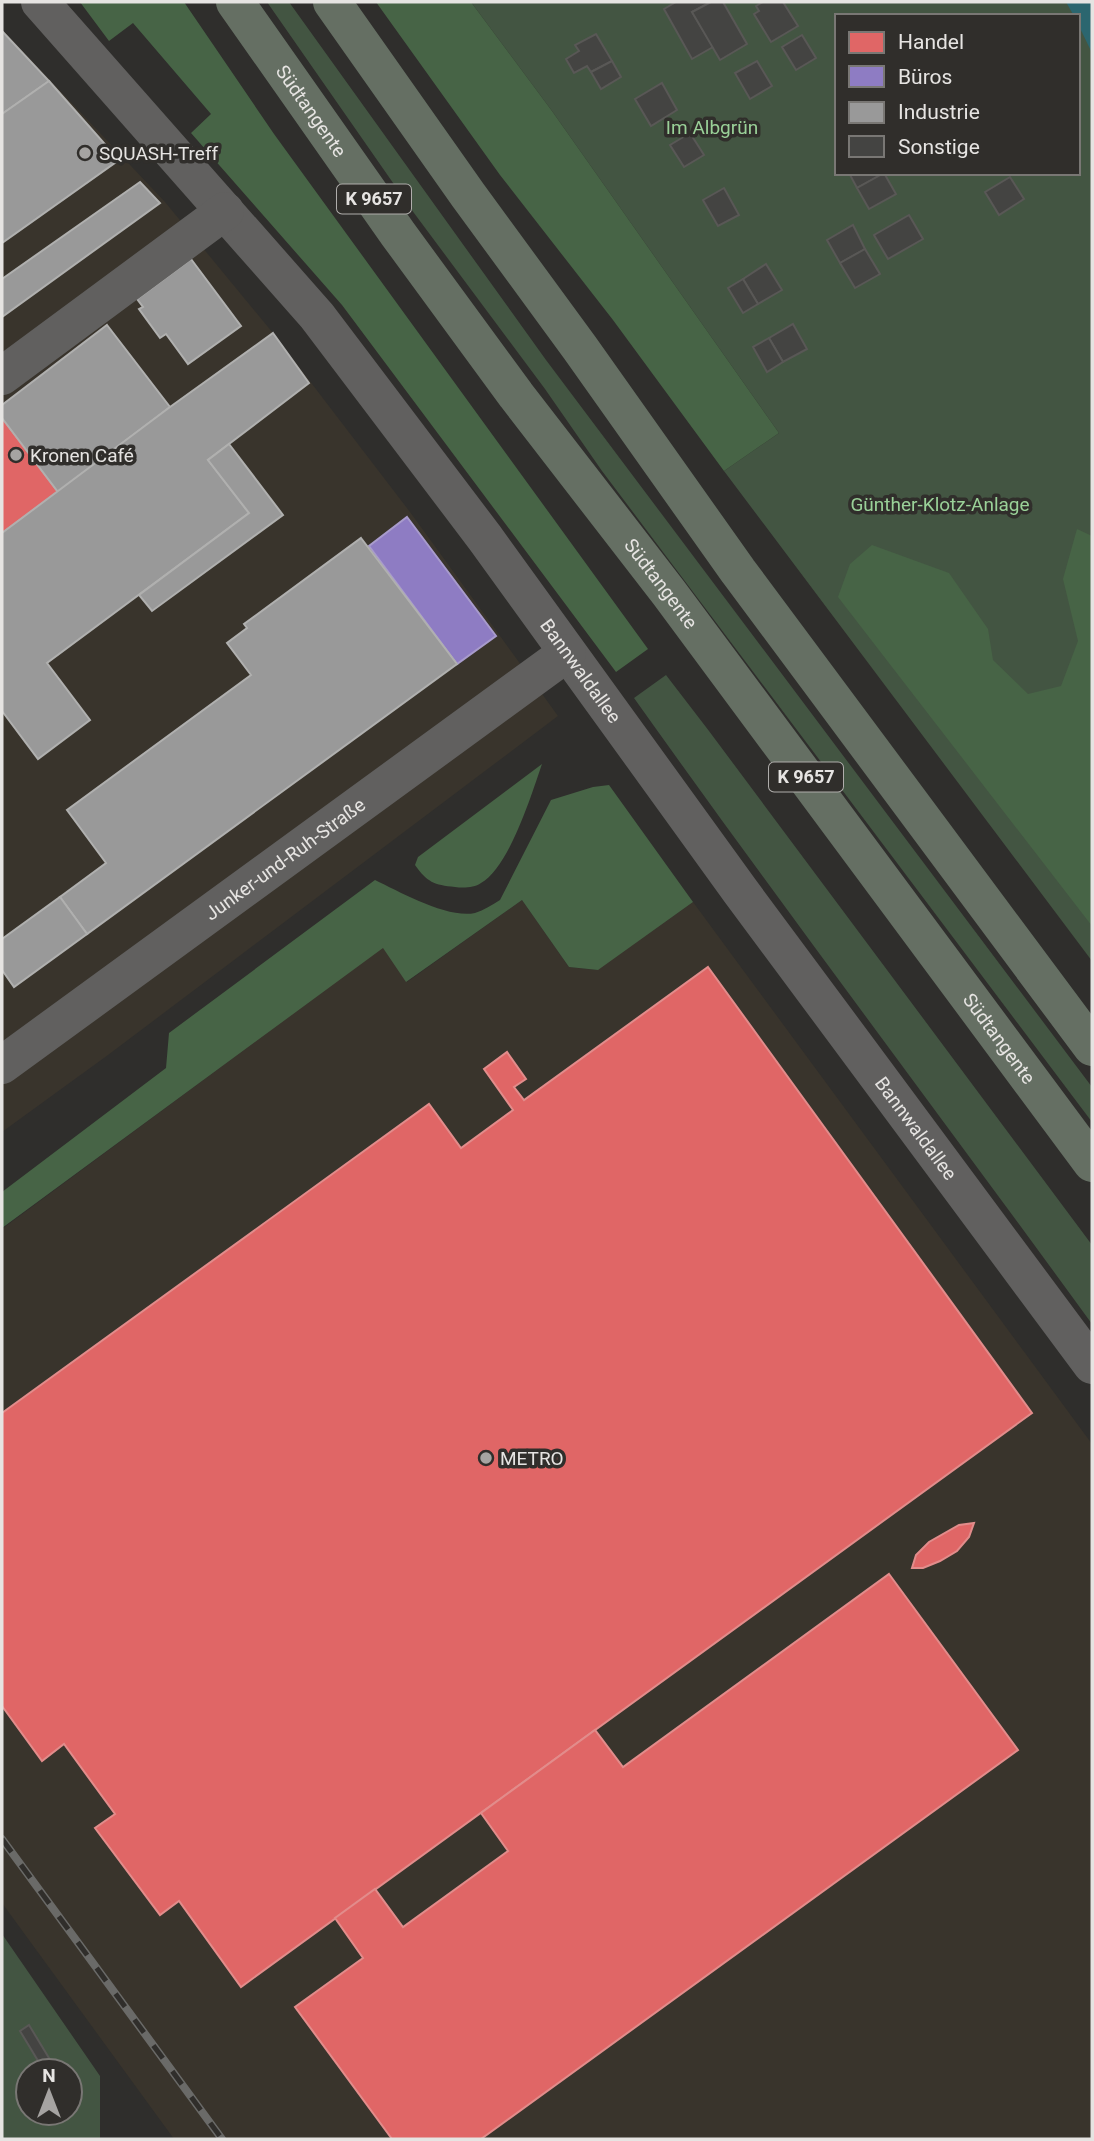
<svg xmlns="http://www.w3.org/2000/svg" width="1094" height="2141" font-family="Roboto,sans-serif">
  <rect width="100%" height="100%" fill="#2f2e2c"/>
  <g fill="#39342c">
    <path d="M2,29L165,202L273,333L410,512L558,716L108,1055L2,1132Z"/>
    <path d="M522,900L569,967L597,970L693,902L1092,1444V2139H174L2,1903V1229L383,947L407,982Z"/>
  </g>
  <g fill="#435542" fill-rule="evenodd">
    <path d="M267,2H289L546,360L1092,1087V1122L602,471L545,389L414,213Z"/>
    <path d="M471,2H1092V961L724,471L779,433L552,111ZM837,16H1078V173H837Z"/>
    <path d="M666,675L709,731L1092,1245V1324C940,1115 784,909 634,698Z"/>
    <path d="M2,1934L100,2076V2139H2ZM28,2071H70V2113H28Z"/>
  </g>
  <g fill="#476446">
    <path d="M80,2H184L274,134L648,649L616,672L342,305L191,133L211,114L133,23L109,41Z"/>
    <path d="M376,2H471L552,111L779,433L724,471L613,320L500,175Z"/>
    <path d="M1077,529L1092,536V926L838,597L850,564L872,545L949,573L988,629L993,660L1028,694L1061,686L1078,641L1063,579Z"/>
    <path d="M542,764C532,793 509,868 481,883C474,888 463,888 455,887C434,885 427,882 415,865L418,857Z"/>
    <path d="M609,785L693,902L598,970L569,967L522,900L406,982L383,948L2,1228V1192L166,1068L169,1033L375,880C400,892 448,919 475,913C484,910 492,905 500,900L551,800L593,787Z"/>
  </g>
  <path fill="#2b666f" d="M1066,2H1092V53L1078,24V16H1074Z"/>
  <g fill="#e06666" stroke="#e28c8b" stroke-width="2">
    <path d="M2,418L58,492L2,533Z"/>
    <path d="M708,967L1032,1413L241,1987L179,1901L160,1915L95,1828L115,1814L64,1744L42,1761L2,1706V1413L429,1104L461,1148L513,1110L484,1069L507,1052L526,1079L514,1087L524,1100Z"/>
    <path d="M974,1523L969,1537L957,1551L940,1561L923,1568H912L916,1555L929,1542L959,1525Z"/>
    <path d="M889,1574L1018,1750L481,2139H392L295,2007L363,1958L335,1918L375,1889L403,1927L508,1851L481,1813L595,1730L623,1767Z"/>
  </g>
  <path fill="#8e7cc3" stroke="#a89bcc" stroke-width="2" d="M407,517L496,636L457,664L369,546Z"/>
  <g fill="#999" stroke="#b0b0af" stroke-width="2">
    <path d="M2,31L49,81L2,114Z"/>
    <path d="M49,81L119,160L2,243V114Z"/>
    <path d="M140,182L160,203L2,317V279Z"/>
    <path d="M191,259L241,326L188,364L166,334L160,338L139,309L143,307L137,299Z"/>
    <path d="M107,325L170,407L58,492L2,418V405Z"/>
    <path d="M273,333L309,383L208,460L249,513L47,663L90,720L38,759L2,711V533L170,407Z"/>
    <path d="M229,444L283,515L152,611L139,595L249,513L208,460Z"/>
    <path d="M361,538L457,664L87,934L60,897L106,863L67,810L251,675L227,643L247,628L244,624Z"/>
    <path d="M60,897L87,934L14,987L2,970V939Z"/>
  </g>
  <g fill="#444442" stroke="#595856" stroke-width="2">
    <path d="M676,2H711L692,12L713,47L692,59L664,9Z"/>
    <path d="M711,2H723L747,44L720,60L692,12Z"/>
    <path d="M763,2H783L798,26L771,42L754,14L759,11L756,6Z"/>
    <path d="M596,34L612,61L591,72L587,66L574,73L566,59L579,51L575,45Z"/>
    <path d="M802,35L816,58L796,70L782,47Z"/>
    <path d="M612,61L621,77L601,89L591,72Z"/>
    <path d="M757,61L772,86L750,99L735,73Z"/>
    <path d="M662,83L677,110L651,126L635,99Z"/>
    <path d="M690,133L704,155L684,167L670,145Z"/>
    <path d="M849,173H884L857,188Z"/>
    <path d="M884,173L896,194L869,209L857,188Z"/>
    <path d="M1010,177L1024,199L999,215L985,192Z"/>
    <path d="M724,188L739,215L718,226L703,200Z"/>
    <path d="M909,215L923,239L888,259L874,235Z"/>
    <path d="M853,225L865,249L840,263L827,240Z"/>
    <path d="M865,249L880,274L855,288L840,263Z"/>
    <path d="M766,264L782,290L758,304L743,279Z"/>
    <path d="M743,279L758,304L743,313L728,288Z"/>
    <path d="M793,324L807,349L783,362L769,338Z"/>
    <path d="M769,338L783,362L767,372L753,347Z"/>
    <path d="M29,2025L49,2058L40,2064L20,2031Z"/>
  </g>
  <g fill="none" stroke-linecap="round" stroke-linejoin="round">
    <g stroke="#61605f" stroke-width="38">
      <path id="s1" d="M40,2L317,316L485,538L741,892L1092,1365"/>
      <path d="M2,376L225,211"/>
      <path id="s2" d="M2,1065L567,653"/>
    </g>
    <g stroke="#656f63" stroke-width="38">
      <path id="s3" d="M235,2L398,234L516,395L669,593L1092,1163"/>
      <path d="M332,2L468,195L580,348L738,571L1092,1047"/>
    </g>
    <defs>
      <path id="rail" d="M2,1839L222,2139"/>
    </defs>
    <use href="#rail" stroke="#6a6a68" stroke-width="8"/>
    <use href="#rail" stroke="#302e2b" stroke-width="5" stroke-dasharray="16" stroke-linecap="butt"/>
  </g>
  <g fill="#a6a4a2" stroke="#302e2b" stroke-width="2.5">
    <circle cx="85" cy="153" r="7"/>
    <circle cx="16" cy="455" r="7"/>
    <circle cx="486" cy="1458" r="7"/>
  </g>
  <g text-anchor="middle" stroke-width="7" stroke-linejoin="round" paint-order="stroke">
    <g fill="#302e2b" stroke="#afadab" stroke-width="2">
      <rect x="337" y="184.5" width="74" height="29" rx="5"/>
      <rect x="769" y="762.5" width="74" height="29" rx="5"/>
    </g>
    <g font-size="18" font-weight="bold" fill="#e6e4e2">
      <text x="374" y="205">K 9657</text>
      <text x="806" y="783">K 9657</text>
    </g>
    <g font-size="19" fill="#e6e4e2" stroke="#302e2b">
      <text dy="7" stroke="none"><textPath href="#s3" startOffset="133">Südtangente</textPath></text>
      <text dy="7" stroke="none"><textPath href="#s3" startOffset="721">Südtangente</textPath></text>
      <text dy="7" stroke="none"><textPath href="#s1" startOffset="861">Bannwaldallee</textPath></text>
      <text dy="7" stroke="none"><textPath href="#s2" startOffset="350">Junker-und-Ruh-Straße</textPath></text>
      <text dy="7" stroke="none"><textPath href="#s3" startOffset="1288">Südtangente</textPath></text>
      <text dy="7" stroke="none"><textPath href="#s1" startOffset="1428">Bannwaldallee</textPath></text>
    </g>
    <g font-size="19" fill="#9ad198" stroke="#302e2b">
      <text x="712" y="134">Im Albgrün</text>
      <text x="940" y="511">Günther-Klotz-Anlage</text>
    </g>
    <g font-size="19" fill="#e6e4e2" stroke="#302e2b" text-anchor="start">
      <text x="99" y="160">SQUASH-Treff</text>
      <text x="30" y="462">Kronen Café</text>
      <text x="500" y="1465">METRO</text>
    </g>
  </g>
  <rect width="1094" height="2141" fill="none" stroke="#e6e4e2" stroke-width="7"/>
  <rect x="835" y="14" width="245" height="161" fill="#302e2b" stroke="#797774" stroke-width="2"/>
  <rect x="849" y="32" width="35" height="21" fill="#e06666" stroke="#797774" stroke-width="2"/>
  <text x="898" y="49" font-size="21" fill="#e6e4e2">Handel</text>
  <rect x="849" y="66" width="35" height="21" fill="#8e7cc3" stroke="#797774" stroke-width="2"/>
  <text x="898" y="84" font-size="21" fill="#e6e4e2">Büros</text>
  <rect x="849" y="102" width="35" height="21" fill="#999999" stroke="#797774" stroke-width="2"/>
  <text x="898" y="119" font-size="21" fill="#e6e4e2">Industrie</text>
  <rect x="849" y="136" width="35" height="21" fill="#444442" stroke="#797774" stroke-width="2"/>
  <text x="898" y="154" font-size="21" fill="#e6e4e2">Sonstige</text>
  <g transform="translate(49 2092)"><circle r="33" fill="#302e2b" stroke="#797774" stroke-width="2"/>
  <path d="M0-5L12 26L0 18L-12 26Z" fill="#a6a4a2"/>
  <text y="-10" font-size="19" font-weight="bold" text-anchor="middle" fill="#e6e4e2">N</text>
  </g>
</svg>
